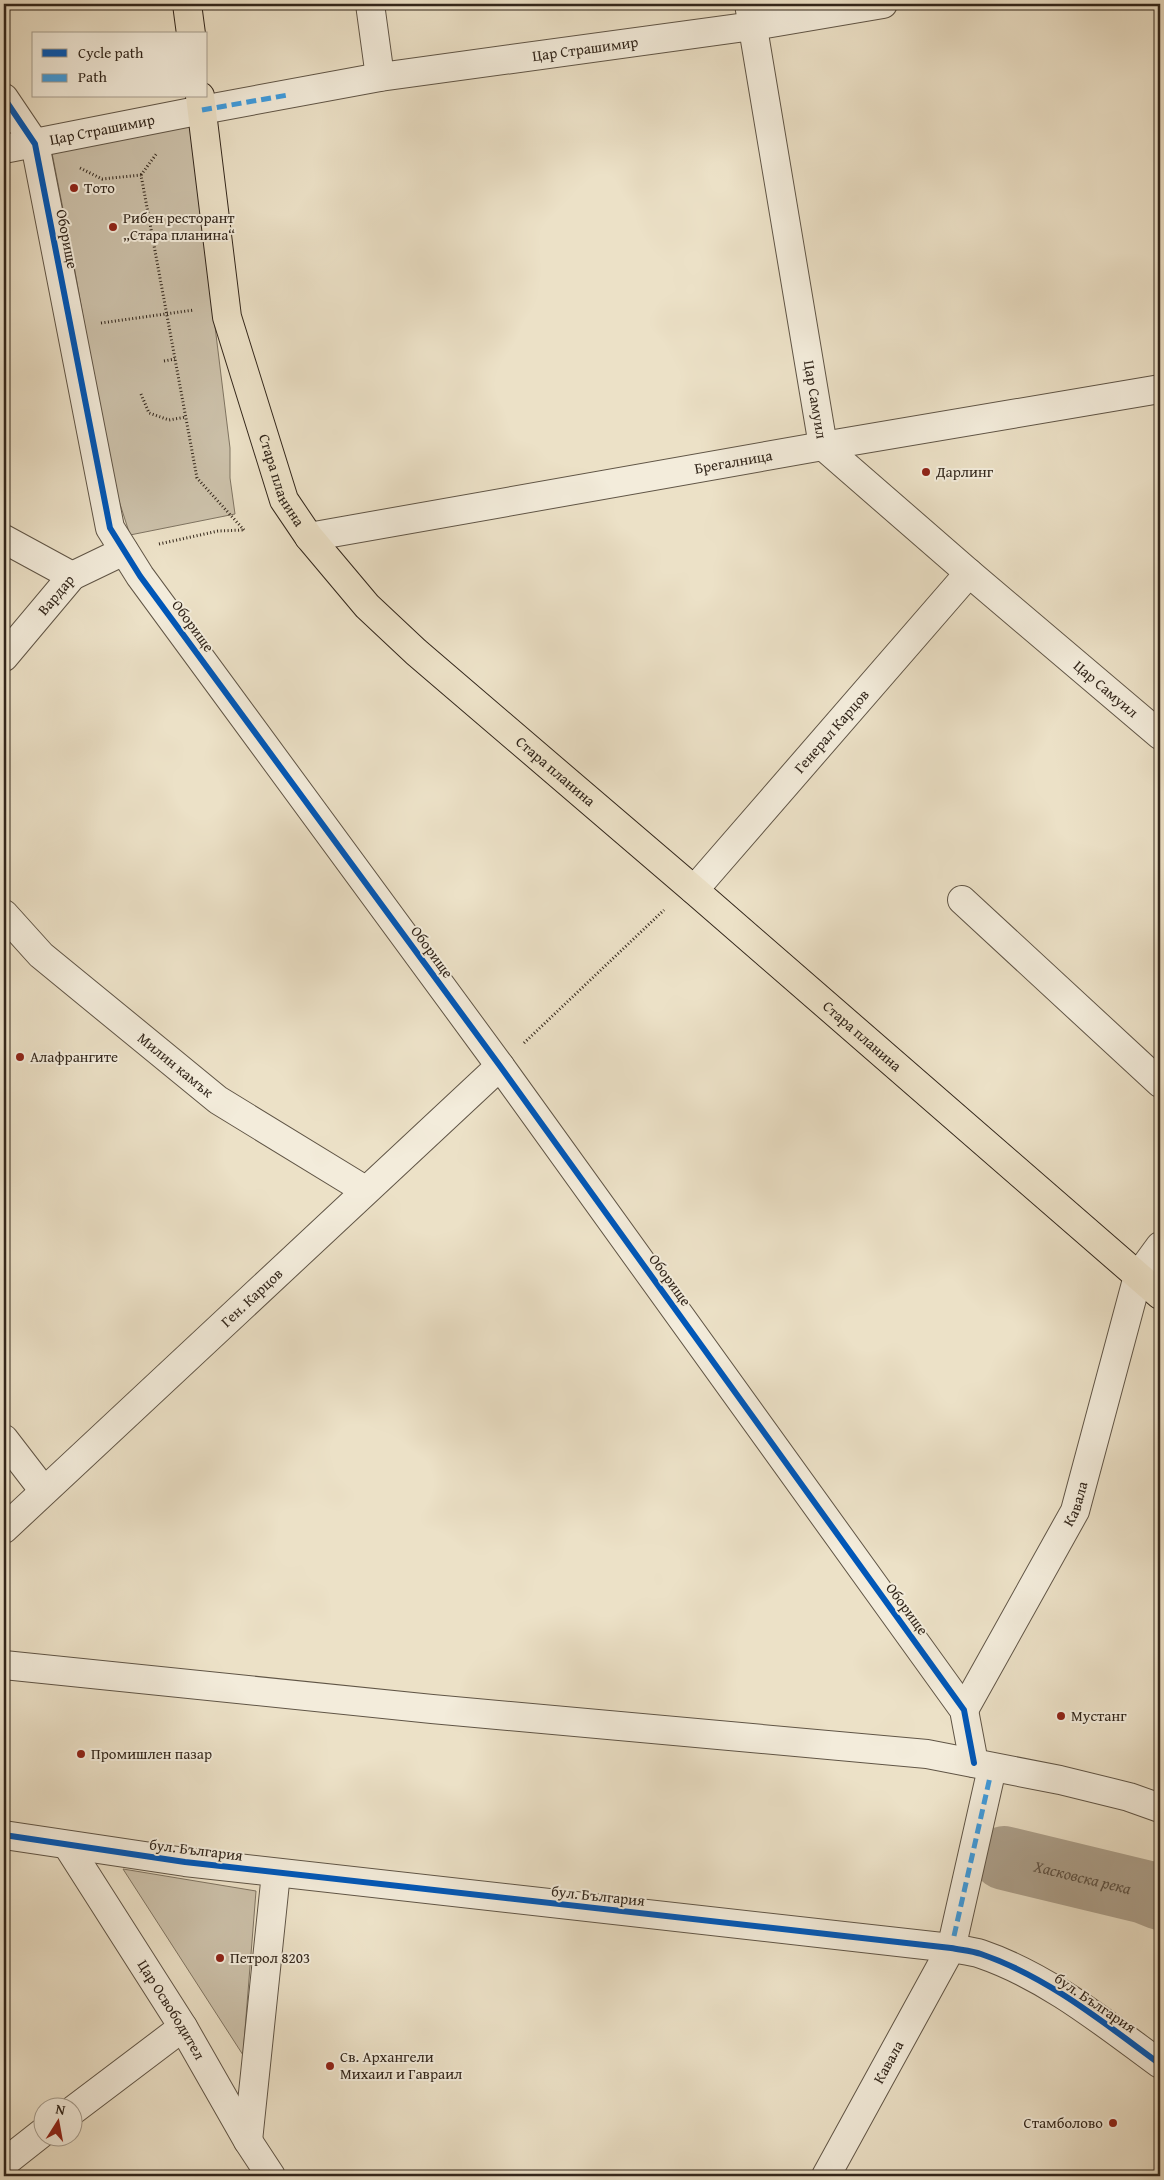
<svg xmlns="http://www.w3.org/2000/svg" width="1164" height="2180" font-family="'Gentium Book Plus',serif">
  <rect width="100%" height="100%" fill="#ece1c7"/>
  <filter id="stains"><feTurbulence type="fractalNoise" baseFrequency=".004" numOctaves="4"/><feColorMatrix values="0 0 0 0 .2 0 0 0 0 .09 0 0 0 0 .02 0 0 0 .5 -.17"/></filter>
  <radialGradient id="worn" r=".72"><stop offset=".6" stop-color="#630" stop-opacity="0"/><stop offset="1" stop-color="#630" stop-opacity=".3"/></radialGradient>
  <g fill="#ccc1aa" stroke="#7f7462">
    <path d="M190,124L230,448V478L235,514L130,535L111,476L73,260L52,153Z"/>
    <path d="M123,1869L256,1891L243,2055Z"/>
  </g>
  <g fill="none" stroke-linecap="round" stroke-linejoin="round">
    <path stroke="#ada18d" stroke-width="64" id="s1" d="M1004,1858L1145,1892L1160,1898"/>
    <defs>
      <g id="minor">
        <path d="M370,4L380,77"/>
        <path id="s2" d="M749,4L823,446L969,573L1160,735"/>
        <path d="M4,98L35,144L110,528L140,576L500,1066L964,1710L974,1763"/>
        <path id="s3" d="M4,149L202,110L380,77L753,26L883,4"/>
        <path id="s4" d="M309,537L823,446L1160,389"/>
        <path d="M4,539L72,576"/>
        <path id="s5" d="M4,657L72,576L124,551"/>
        <path id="s6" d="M694,890L969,573"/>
        <path d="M962,900L1160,1083"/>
        <path id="s7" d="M4,914L41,955L218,1100L365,1190"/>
        <path d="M4,1439L44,1491"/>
        <path id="s8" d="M4,1529L500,1066"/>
        <path d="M4,1665L432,1709L927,1754L1060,1780L1129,1797L1160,1808"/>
        <path id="s9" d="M964,1710L1075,1511L1138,1276L1160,1246"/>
        <path d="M4,1835L185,1862L951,1948C961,1950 972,1951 981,1954C1048,1977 1104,2023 1160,2064"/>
        <path id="s10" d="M67,1845L183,2027L248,2141L271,2176"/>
        <path d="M954,1936L990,1777"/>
        <path d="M72,2111L183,2027"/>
        <path d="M248,2141L276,1873"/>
        <path d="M4,2163L42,2133"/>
        <path id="s11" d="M826,2176L951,1948"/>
      </g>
      <g id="major">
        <path d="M187,4L191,34"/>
        <path id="s12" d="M200,96L227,317L284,500L309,537L367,606L416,652L694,890L1160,1295"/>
      </g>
    </defs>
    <use href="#minor" stroke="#605546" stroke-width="30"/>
    <use href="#major" stroke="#32261b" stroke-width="30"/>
    <g stroke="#32261b" stroke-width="3" stroke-dasharray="1 2.5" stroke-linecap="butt">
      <path d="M80,168L102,179L141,175L197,478L244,530"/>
      <path d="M141,175L157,153"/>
      <path d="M101,323L194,310"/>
      <path d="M164,361L175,359"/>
      <path d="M141,394L149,413L169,420L186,417"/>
      <path d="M159,544L218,531L244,530"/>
      <path d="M524,1043L664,910"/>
    </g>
    <use href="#minor" stroke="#f3ecdb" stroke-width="28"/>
    <use href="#major" stroke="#ece1c7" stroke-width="28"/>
    <g stroke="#3e9cdf" stroke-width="5" stroke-dasharray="10 5" stroke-linecap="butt">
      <path d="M202,110L288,95"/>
      <path d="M954,1936L990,1777"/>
    </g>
    <defs>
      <g id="cycleway">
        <path d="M4,98L35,144L110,528L140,576L500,1066L964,1710L974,1763"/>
        <path d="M4,1835L185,1862L951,1948C961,1950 972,1951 981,1954C1048,1977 1104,2023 1160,2064"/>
      </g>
    </defs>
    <use href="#cycleway" stroke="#f3ecdb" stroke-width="9"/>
    <use href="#cycleway" stroke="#0057b8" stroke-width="6"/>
  </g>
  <g fill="#8f2418" stroke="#f3ecdb" stroke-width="2">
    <circle cx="74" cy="188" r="5"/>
    <circle cx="113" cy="227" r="5"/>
    <circle cx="926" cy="472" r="5"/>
    <circle cx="20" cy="1057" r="5"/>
    <circle cx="1061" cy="1716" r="5"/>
    <circle cx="81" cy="1754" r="5"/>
    <circle cx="220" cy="1958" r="5"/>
    <circle cx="330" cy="2066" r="5"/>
    <circle cx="1113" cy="2123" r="5"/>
  </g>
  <g text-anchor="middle" stroke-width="4" stroke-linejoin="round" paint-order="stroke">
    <g font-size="15" fill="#32261b" stroke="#f3ecdb">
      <text dy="5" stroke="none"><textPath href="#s3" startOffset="590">Цар Страшимир</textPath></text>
      <text dy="5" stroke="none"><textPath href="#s3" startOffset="100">Цар Страшимир</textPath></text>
      <text transform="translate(67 239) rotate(79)" y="5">Оборище</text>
      <text dy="5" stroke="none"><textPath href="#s2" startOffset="401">Цар Самуил</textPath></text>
      <text dy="5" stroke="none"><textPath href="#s4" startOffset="431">Брегалница</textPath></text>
      <text dy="5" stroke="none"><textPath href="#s12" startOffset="395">Стара планина</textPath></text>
      <text dy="5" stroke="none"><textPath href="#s5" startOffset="81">Вардар</textPath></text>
      <text transform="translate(193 626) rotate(54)" y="5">Оборище</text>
      <text dy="5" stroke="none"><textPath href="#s2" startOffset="821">Цар Самуил</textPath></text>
      <text dy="5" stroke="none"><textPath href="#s6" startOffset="210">Генерал Карцов</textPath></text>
      <text dy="5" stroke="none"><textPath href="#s12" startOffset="800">Стара планина</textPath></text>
      <text transform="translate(432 952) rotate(54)" y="5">Оборище</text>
      <text dy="5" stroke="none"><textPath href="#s12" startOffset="1205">Стара планина</textPath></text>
      <text dy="5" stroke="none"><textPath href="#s7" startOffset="229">Милин камък</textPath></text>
      <text transform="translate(670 1280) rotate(54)" y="5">Оборище</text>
      <text dy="5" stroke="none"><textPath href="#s8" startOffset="339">Ген. Карцов</textPath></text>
      <text dy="5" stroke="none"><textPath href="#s9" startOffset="235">Кавала</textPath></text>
      <text transform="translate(907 1609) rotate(54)" y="5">Оборище</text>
      <text transform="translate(196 1850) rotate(7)" y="5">бул. България</text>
      <text transform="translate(598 1896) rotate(6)" y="5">бул. България</text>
      <text transform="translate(1095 2003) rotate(34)" y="5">бул. България</text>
      <text dy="5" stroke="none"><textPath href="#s10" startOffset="195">Цар Освободител</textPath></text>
      <text dy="5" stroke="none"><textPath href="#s11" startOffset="130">Кавала</textPath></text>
    </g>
    <g font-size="15" fill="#32261b" stroke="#f3ecdb" text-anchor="start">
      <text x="84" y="193">Тото</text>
      <text x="123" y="223">Рибен ресторант<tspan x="123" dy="17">„Стара планина“</tspan></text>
      <text x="936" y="477">Дарлинг</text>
      <text x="30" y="1062">Алафрангите</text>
      <text x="1071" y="1721">Мустанг</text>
      <text x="91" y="1759">Промишлен пазар</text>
      <text x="230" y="1963">Петрол 8203</text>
      <text x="340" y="2062">Св. Архангели<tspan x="340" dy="17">Михаил и Гавраил</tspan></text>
      <text x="1103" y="2128" text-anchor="end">Стамболово</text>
    </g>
    <g font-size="16" font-style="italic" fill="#5d5143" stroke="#f3ecdb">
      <text dy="6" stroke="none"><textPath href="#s1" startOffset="81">Хасковска река</textPath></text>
    </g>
  </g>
  <rect width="1164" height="2180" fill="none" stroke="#ece1c7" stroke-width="20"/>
  <rect x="5" y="5" width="1154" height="2170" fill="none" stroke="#32261b" stroke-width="2.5"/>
  <rect x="10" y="10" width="1144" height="2160" fill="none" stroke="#32261b"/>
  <rect x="32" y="32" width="175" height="65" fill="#f3ecdb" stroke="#a69d8e"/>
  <rect x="42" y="49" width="25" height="8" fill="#0057b8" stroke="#a69d8e"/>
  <text x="78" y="58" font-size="15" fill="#32261b">Cycle path</text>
  <rect x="42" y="74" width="25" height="8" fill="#3e9cdf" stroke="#a69d8e"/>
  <text x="78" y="82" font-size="15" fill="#32261b">Path</text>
  <g transform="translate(58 2122) rotate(11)"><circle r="24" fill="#f3ecdb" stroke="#a69d8e"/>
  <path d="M0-4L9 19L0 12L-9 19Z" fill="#8f2418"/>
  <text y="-8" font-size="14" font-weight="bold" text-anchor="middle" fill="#32261b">N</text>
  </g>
  <rect width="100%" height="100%" filter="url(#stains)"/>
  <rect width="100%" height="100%" fill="url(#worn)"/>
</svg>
